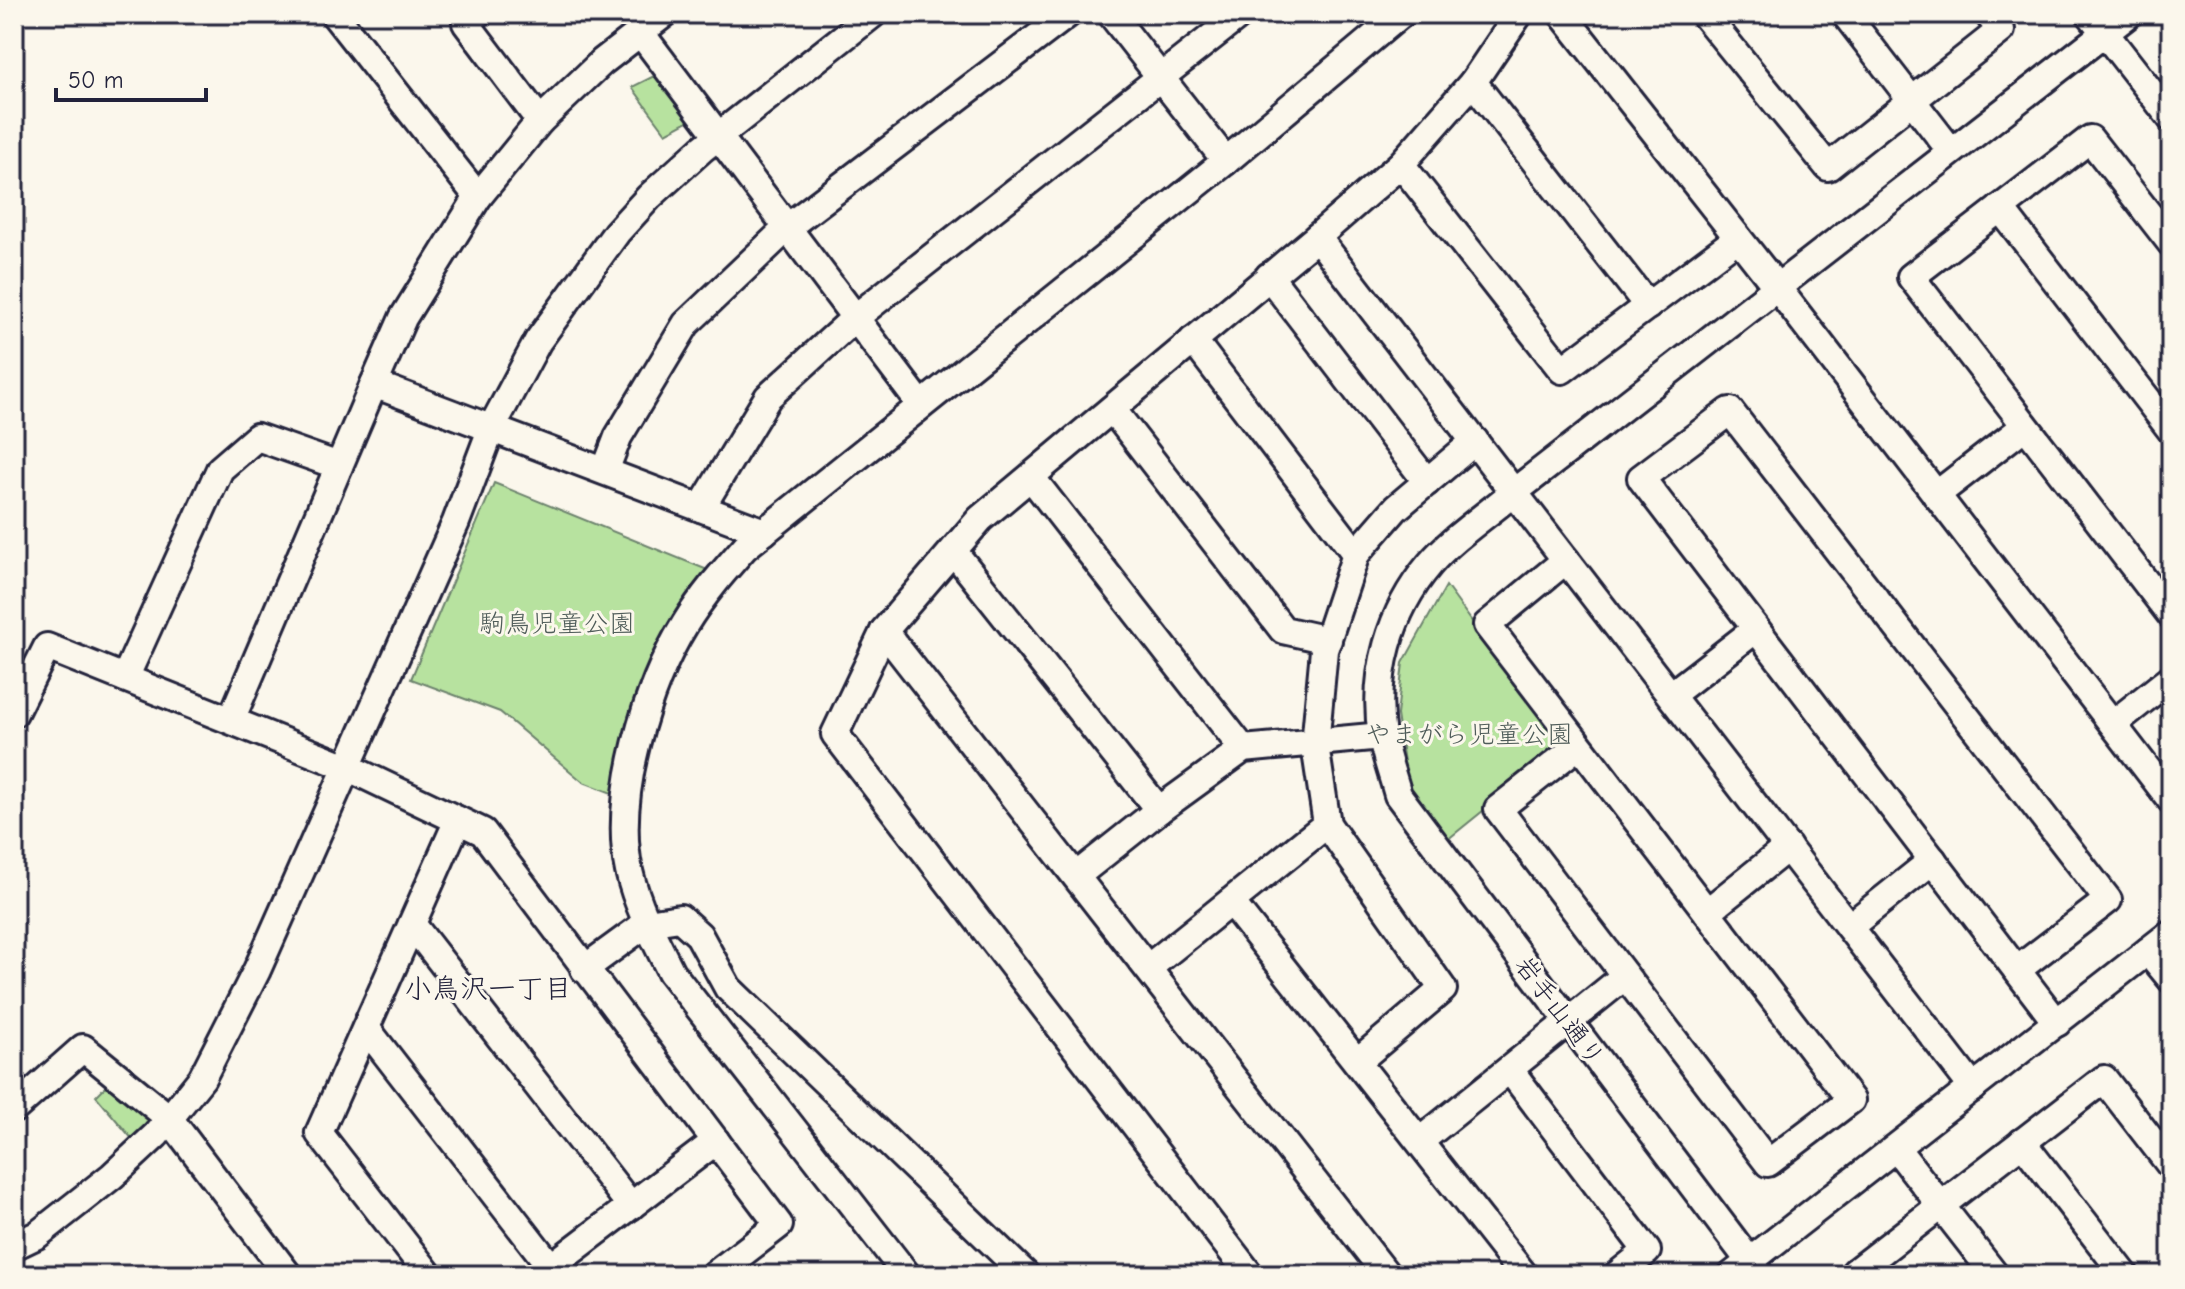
<svg xmlns="http://www.w3.org/2000/svg" width="2185" height="1289" font-family="'Comic Neue','Klee One',sans-serif">
  <rect width="100%" height="100%" fill="#fbf7ec"/>
  <filter id="ink" filterUnits="userSpaceOnUse"><feTurbulence type="fractalNoise" baseFrequency=".0125" numOctaves="2"/><feDisplacementMap in="SourceGraphic" scale="16" xChannelSelector="R" yChannelSelector="G"/><feConvolveMatrix kernelMatrix="1 2 1 2 8 2 1 2 1" color-interpolation-filters="sRGB"/></filter>
  <g filter="url(#ink)">
    <g fill="#b7e29f" stroke="#6c826d" stroke-width="2">
      <path d="M658,74L692,119L666,133L632,87Z"/>
      <path d="M494,483L715,573L617,795L583,782L500,712L411,679Z"/>
      <path d="M1446,586L1563,746L1447,840L1407,783L1397,715L1403,663Z"/>
      <path d="M112,1080L150,1122L133,1140L96,1096Z"/>
    </g>
    <g fill="none" stroke-linecap="round" stroke-linejoin="round">
      <defs>
        <g id="minor">
          <path d="M334,14L478,197"/>
          <path d="M477,14L466,23L540,121L478,197L403,318L374,384L764,532"/>
          <path d="M1562,14L1776,286L2171,800"/>
          <path d="M1704,14L1828,167L2001,30L1988,14"/>
          <path d="M1845,14L1951,151"/>
          <path d="M2090,14L2171,118"/>
          <path d="M640,32L921,405"/>
          <path d="M1473,82L1648,306"/>
          <path d="M540,121L602,62L664,14"/>
          <path d="M1226,161L1401,14"/>
          <path d="M1401,164L1562,370L1738,238"/>
          <path d="M2000,208L2171,430"/>
          <path d="M1317,237L1973,1088"/>
          <path d="M2171,243L2090,139L1911,277L2171,615"/>
          <path d="M1269,276L1427,482"/>
          <path d="M1193,340L1356,554"/>
          <path d="M1112,409L1283,630L1328,640"/>
          <path d="M605,471L618,437L686,324L789,226L1068,14"/>
          <path d="M1031,477L1243,749"/>
          <path d="M1936,495L2025,426"/>
          <path d="M701,508L768,397L856,317L1241,14"/>
          <path d="M954,552L1159,810"/>
          <path d="M1566,560L1487,625L1851,1100L1768,1163L1498,809L1579,745"/>
          <path d="M884,631L835,734L1250,1275"/>
          <path d="M125,678L220,469L257,437L339,466"/>
          <path d="M1671,695L1756,629"/>
          <path d="M14,713L47,647L347,767L483,832L779,1225L714,1275"/>
          <path d="M231,720L374,384"/>
          <path d="M2113,724L2171,678"/>
          <path d="M1076,876L1159,810L1243,749L1382,736"/>
          <path d="M1231,902L1524,1275"/>
          <path d="M1707,912L1788,847"/>
          <path d="M412,924L631,1206"/>
          <path d="M1849,927L1933,860"/>
          <path d="M2148,951L2171,979"/>
          <path d="M1148,968L1327,824"/>
          <path d="M584,969L647,923L680,918L699,935L728,988L1026,1275"/>
          <path d="M2017,970L2108,900L1730,411L1641,478L2057,1023"/>
          <path d="M366,1028L551,1267"/>
          <path d="M1358,1061L1443,989L1327,824L1315,745L1324,650L1356,554L1396,508L1475,441"/>
          <path d="M1510,1070L1647,1251L1617,1275"/>
          <path d="M14,1109L83,1048L169,1118L288,1275"/>
          <path d="M1420,1141L1625,976"/>
          <path d="M2022,1142L2125,1275"/>
          <path d="M1896,1148L1995,1275"/>
          <path d="M14,1246L37,1235L112,1176L156,1135L202,1078L257,970L456,522L492,427L538,341L617,232L649,197L702,149L873,14"/>
          <path d="M429,1275L319,1133L458,820"/>
          <path d="M540,1275L716,1141"/>
          <path d="M907,1275L671,972C655,940 637,906 629,871C613,797 646,687 685,624C702,596 723,572 745,547L1226,161L1111,14"/>
          <path d="M1387,1275L884,631L980,519L1317,237L1401,164L1473,82L1519,14"/>
          <path d="M1732,1275L2171,933"/>
          <path d="M1760,1275L1398,795C1393,776 1385,756 1382,736C1372,675 1390,611 1430,564C1451,539 1488,514 1514,492L2129,14"/>
          <path d="M1858,1275L1855,1272L2104,1079L2171,1166"/>
        </g>
      </defs>
      <use href="#minor" stroke="#22223b" stroke-width="32"/>
      <use href="#minor" stroke="#fbf7ec" stroke-width="26"/>
    </g>
  </g>
  <g text-anchor="middle" stroke-width="6" stroke-linejoin="round" paint-order="stroke">
    <g font-size="26" fill="#4f5c59" stroke="#fbf7ec">
      <text x="557" y="632">駒鳥児童公園</text>
      <text x="1469" y="743">やまがら児童公園</text>
    </g>
    <g font-size="26" fill="#22223b" stroke="#fbf7ec">
      <text transform="translate(1560 1011) rotate(53)" y="9">岩手山通り</text>
    </g>
    <g font-size="28" fill="#22223b" stroke="#fbf7ec">
      <text x="488" y="998">小鳥沢一丁目</text>
    </g>
  </g>
  <rect width="2185" height="1289" fill="none" stroke="#fbf7ec" stroke-width="48"/>
  <rect x="24" y="24" width="2137" height="1241" fill="none" stroke="#22223b" stroke-width="3" filter="url(#ink)"/>
  <path d="M56 88v12h150v-12" fill="none" stroke="#22223b" stroke-width="4"/>
  <text x="68" y="88" font-size="24" fill="#22223b" stroke="#fbf7ec" stroke-width="6" paint-order="stroke">50 m</text>
</svg>
